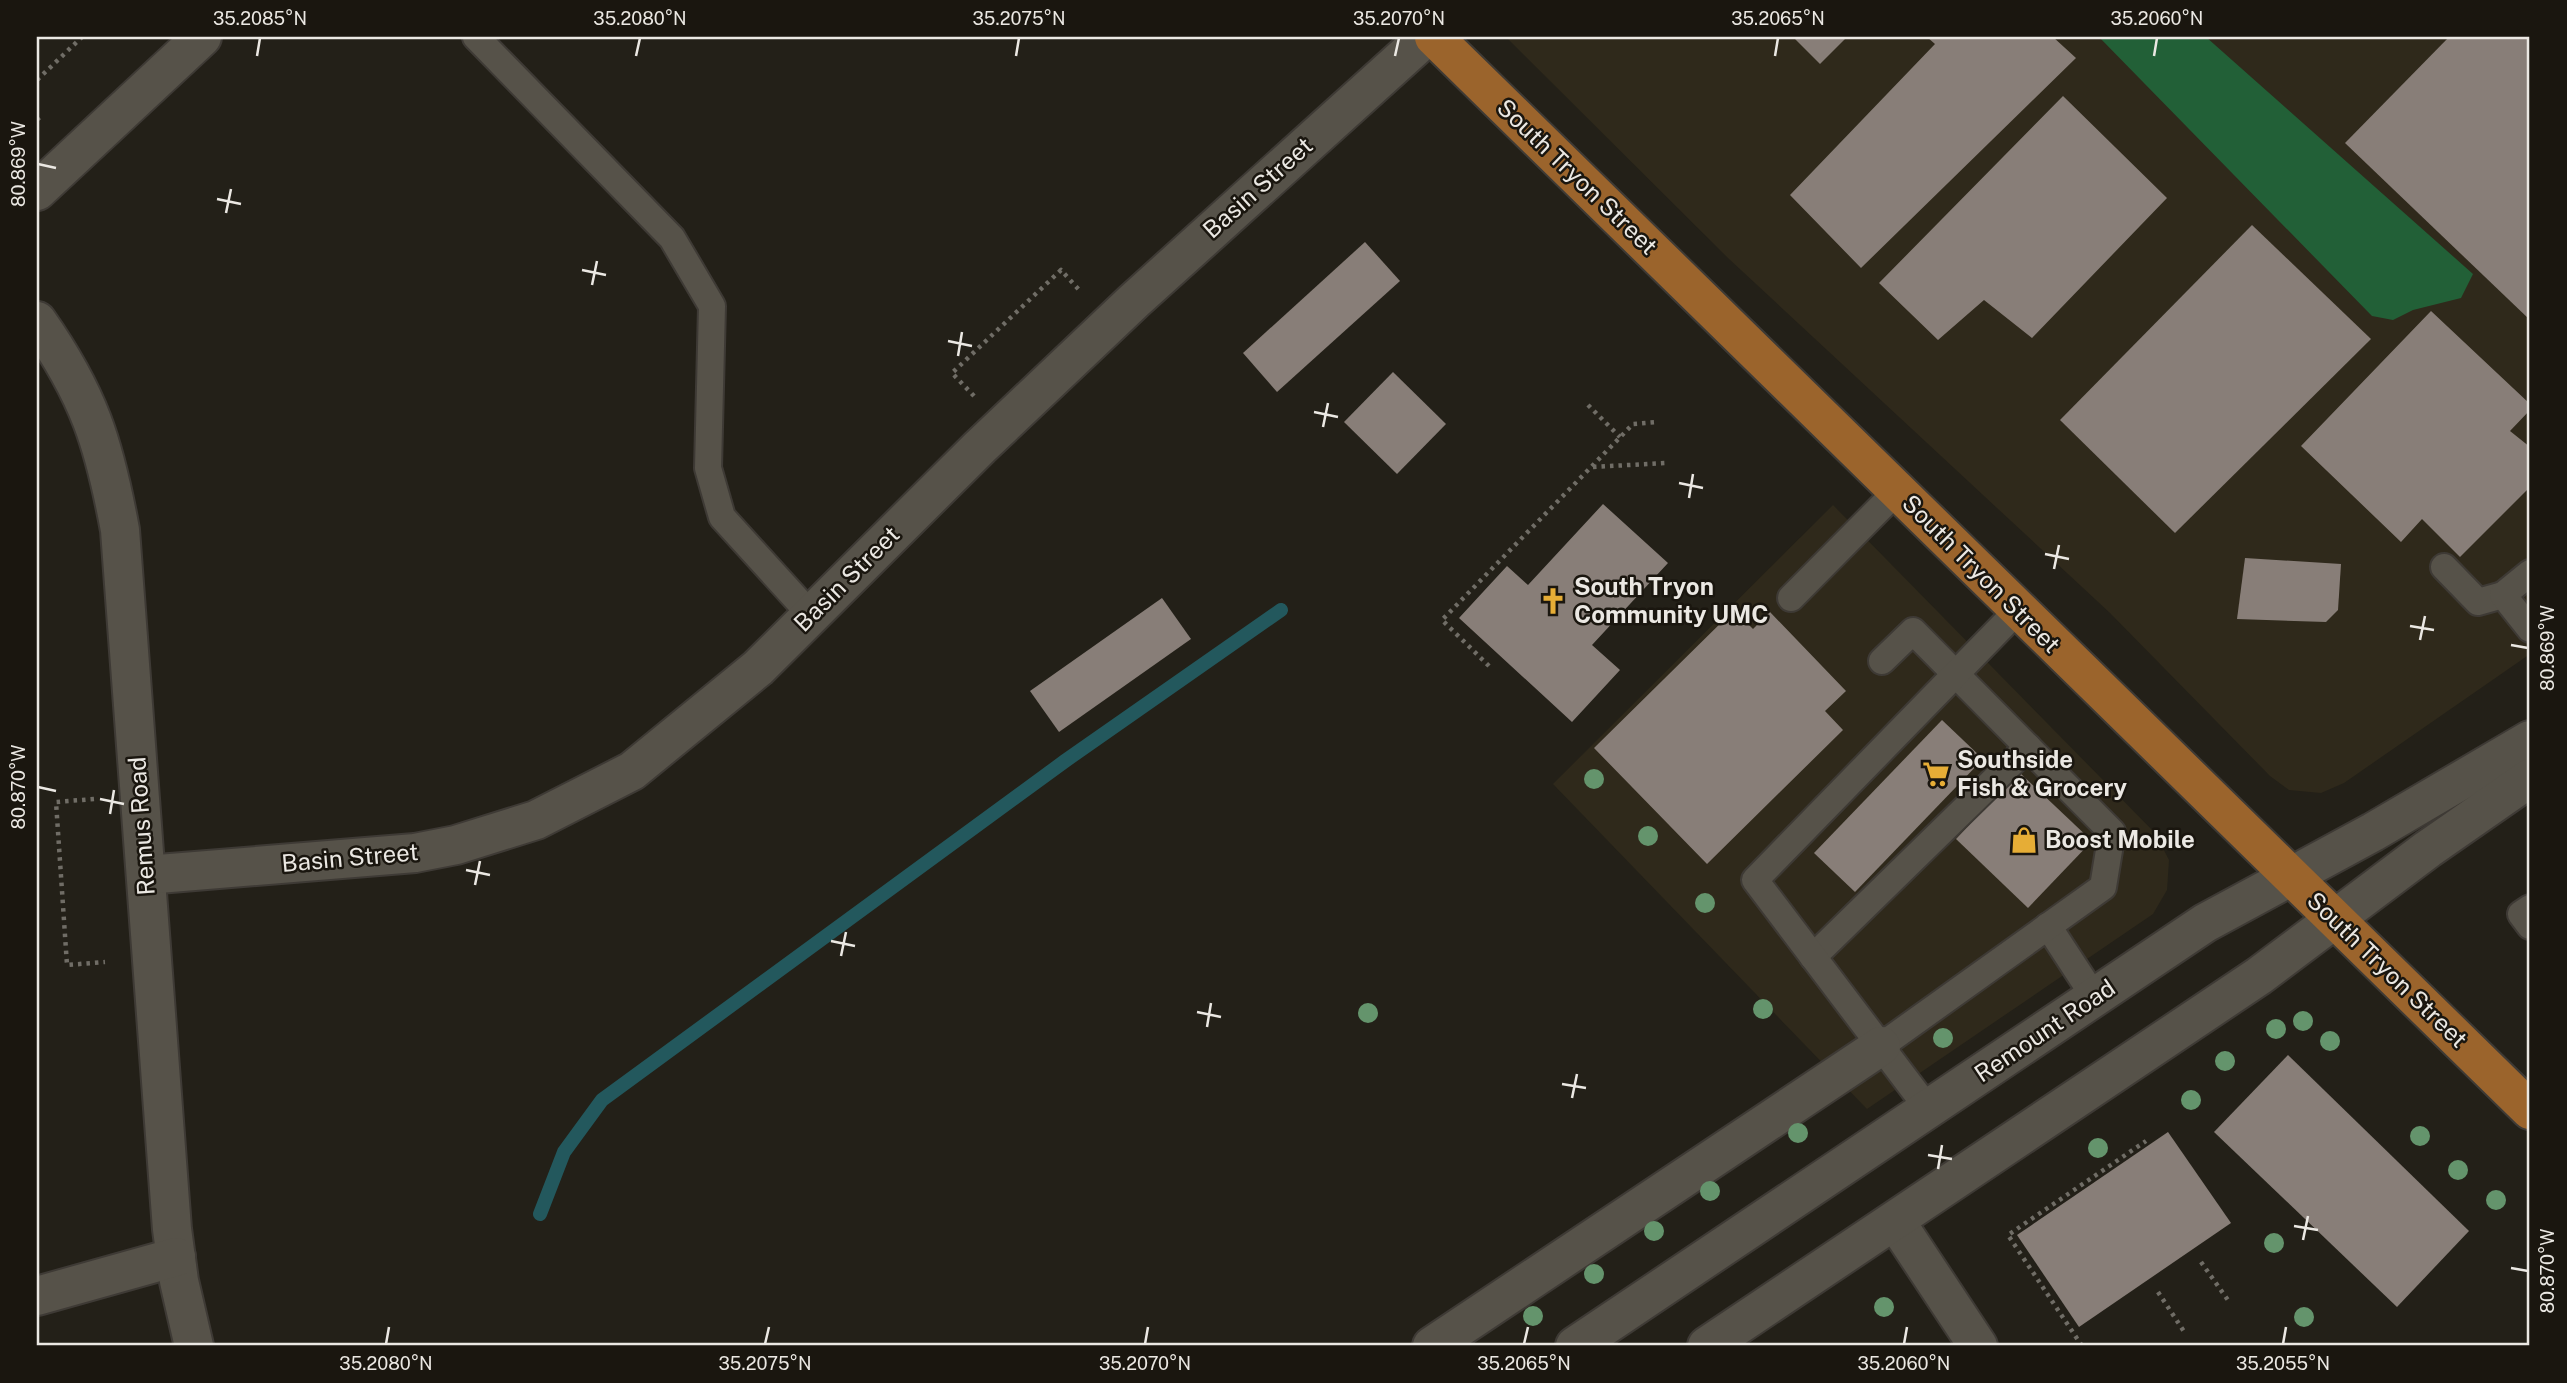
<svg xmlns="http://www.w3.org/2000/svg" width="2567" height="1383" font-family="'Public Sans',sans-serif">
  <rect width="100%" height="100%" fill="#232018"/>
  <g fill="#2f291b">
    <path d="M1506,37H2530V654L2344,783L2321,793L2289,790L2270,776L2110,613L1728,258Z"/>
    <path d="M1833,505L2155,833L2169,860L2167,890L2153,914L1867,1109L1553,784Z"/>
  </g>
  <path fill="#226037" d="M2099,37H2206L2473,274L2461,298L2413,310L2393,320L2372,316Z"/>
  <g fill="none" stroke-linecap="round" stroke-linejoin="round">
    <path stroke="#23585d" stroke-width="14" d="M540,1214L564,1152L602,1100L1065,761L1281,610"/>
  </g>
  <g fill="#887e78">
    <path d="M1793,37H1847L1820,64Z"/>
    <path d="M1927,37H2053L2076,58L1861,268L1790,195L1935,44Z"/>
    <path d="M2449,37H2530V320L2345,143Z"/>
    <path d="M2063,96L2167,198L2032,338L1984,300L1938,340L1879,283Z"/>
    <path d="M2252,225L2371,339L2175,533L2060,420Z"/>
    <path d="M1365,242L1400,281L1277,392L1243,353Z"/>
    <path d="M2431,311L2530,404V410L2510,431L2530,447V487L2460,557L2422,519L2401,542L2301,446Z"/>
    <path d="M1393,372L1446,424L1397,474L1344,422Z"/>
    <path d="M1603,504L1668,563L1592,645L1620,670L1572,722L1459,618L1507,566L1528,585Z"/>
    <path d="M2245,558L2341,564L2338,610L2326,622L2237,619Z"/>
    <path d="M1162,598L1191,639L1059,732L1030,691Z"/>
    <path d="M1734,610L1753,629L1770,612L1846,691L1825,711L1843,730L1707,864L1594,748Z"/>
    <path d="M1942,720L1983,759L1855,892L1814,853Z"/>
    <path d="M2019,772L2092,841L2028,908L1956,839Z"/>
    <path d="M2288,1055L2469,1231L2397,1307L2214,1132Z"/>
    <path d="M2168,1132L2231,1223L2079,1327L2017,1235Z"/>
  </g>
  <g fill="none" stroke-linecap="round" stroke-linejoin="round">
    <defs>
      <g id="service">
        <path d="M476,37L672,238L712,306L708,468L722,517L811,615"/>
        <path d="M2444,567L2478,602L2503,595"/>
        <path d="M2530,573L2503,595L2530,629"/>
        <path d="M1791,598L1897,491"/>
        <path d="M2530,908L2521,914L2530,926"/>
        <path d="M2048,926L2095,998"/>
        <path d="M1813,957L2028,747"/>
        <path d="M1881,1046L2103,887L2112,832L1913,631L1882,661"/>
        <path d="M1929,1110L1755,880L2018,610"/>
      </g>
      <g id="minor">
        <path d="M37,191L202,37"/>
        <path d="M37,321C89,395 104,443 120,530L172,1229L179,1281L194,1346"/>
        <path d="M146,875L415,853L456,845L536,820L632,771L758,668L980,447L1134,301L1426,37"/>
        <path d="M1896,1222L1978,1346"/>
        <path d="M37,1296L176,1257"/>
        <path d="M1432,1346L1881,1046"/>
      </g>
      <g id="secondary">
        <path d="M1575,1346L2205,923L2373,832L2530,740"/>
        <path d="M1707,1346L2259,976L2428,849L2530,778"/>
      </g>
      <path id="primary" d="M1434,37L2530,1110"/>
    </defs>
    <use href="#service" stroke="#3e3a35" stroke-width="30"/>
    <use href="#minor" stroke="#3e3a35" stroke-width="42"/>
    <use href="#secondary" stroke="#3e3a35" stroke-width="42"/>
    <use href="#primary" stroke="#3e3a35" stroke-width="42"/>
    <g stroke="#706d66" stroke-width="4.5" stroke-dasharray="3.5 5" stroke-linecap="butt">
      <path d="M37,80L82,37"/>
      <path d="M37,118L41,123"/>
      <path d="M974,396L952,373L1061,270L1081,292"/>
      <path d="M1588,405L1620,437"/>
      <path d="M1593,467L1665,463"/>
      <path d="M1489,666L1442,620L1633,424L1658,422"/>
      <path d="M94,799L56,802L67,965L105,962"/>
      <path d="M2201,1262L2230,1303"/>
      <path d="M2158,1292L2185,1333"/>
      <path d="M2082,1346L2008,1235L2146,1141"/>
    </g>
    <use href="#service" stroke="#565249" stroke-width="26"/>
    <use href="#minor" stroke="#565249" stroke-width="38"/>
    <use href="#secondary" stroke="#565249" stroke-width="38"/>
    <use href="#primary" stroke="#9b642c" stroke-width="38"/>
  </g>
  <g fill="#64946c">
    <circle cx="1594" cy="779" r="10"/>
    <circle cx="1648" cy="836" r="10"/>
    <circle cx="1705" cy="903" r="10"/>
    <circle cx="1763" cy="1009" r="10"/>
    <circle cx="1368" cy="1013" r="10"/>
    <circle cx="2303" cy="1021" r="10"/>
    <circle cx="2276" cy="1029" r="10"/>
    <circle cx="1943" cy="1038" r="10"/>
    <circle cx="2330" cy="1041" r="10"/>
    <circle cx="2225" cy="1061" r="10"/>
    <circle cx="2191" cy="1100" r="10"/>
    <circle cx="1798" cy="1133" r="10"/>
    <circle cx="2420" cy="1136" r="10"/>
    <circle cx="2098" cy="1148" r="10"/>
    <circle cx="2458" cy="1170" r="10"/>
    <circle cx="1710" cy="1191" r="10"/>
    <circle cx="2496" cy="1200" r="10"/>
    <circle cx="1654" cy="1231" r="10"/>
    <circle cx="2274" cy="1243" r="10"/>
    <circle cx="1594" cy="1274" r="10"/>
    <circle cx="1884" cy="1307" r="10"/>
    <circle cx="1533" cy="1316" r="10"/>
    <circle cx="2304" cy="1317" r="10"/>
  </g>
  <path fill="none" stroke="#ebe8e3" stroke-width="2.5" d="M257,56L260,38M636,56L640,38M1016,56L1019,38M1395,56L1399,38M1775,56L1778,38M2154,56L2157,38M38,164L56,168M217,199L241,204M226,213L231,189M582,270L606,275M592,285L597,261M948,341L972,346M958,356L962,332M1314,412L1338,417M1323,427L1328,403M1679,483L1703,488M1689,498L1693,474M2045,554L2069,559M2054,569L2059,545M2410,626L2434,630M2420,640L2425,616M2511,645L2528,648M38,787L56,791M100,799L124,804M110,814L114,790M466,870L490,875M475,885L480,861M831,941L855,946M841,956L846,932M1197,1012L1221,1017M1207,1027L1211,1003M1562,1084L1586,1088M1572,1098L1577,1074M1928,1155L1952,1159M1938,1169L1942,1145M2294,1226L2318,1230M2303,1240L2308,1216M2511,1268L2528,1271M386,1344L389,1327M765,1344L769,1327M1145,1344L1148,1327M1524,1344L1528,1327M1904,1344L1907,1327M2283,1344L2286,1327"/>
  <defs>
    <symbol id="church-bare" viewBox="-9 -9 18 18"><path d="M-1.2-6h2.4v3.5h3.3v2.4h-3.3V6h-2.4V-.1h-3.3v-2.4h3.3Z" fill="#e6ad36" stroke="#1a160f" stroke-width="2.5" paint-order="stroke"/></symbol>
    <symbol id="supermarket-bare" viewBox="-9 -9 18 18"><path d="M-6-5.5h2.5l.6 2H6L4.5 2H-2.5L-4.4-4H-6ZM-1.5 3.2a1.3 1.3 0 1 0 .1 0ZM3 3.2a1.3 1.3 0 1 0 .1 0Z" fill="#e6ad36" stroke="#1a160f" stroke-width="2.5" paint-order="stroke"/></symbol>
    <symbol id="shop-bare" viewBox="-9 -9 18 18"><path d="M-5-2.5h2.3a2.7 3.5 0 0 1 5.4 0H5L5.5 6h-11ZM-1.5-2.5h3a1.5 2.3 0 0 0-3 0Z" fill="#e6ad36" stroke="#1a160f" stroke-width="2.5" paint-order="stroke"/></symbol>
  </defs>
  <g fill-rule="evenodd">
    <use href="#church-bare" x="1534" y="582" width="38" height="38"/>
    <use href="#supermarket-bare" x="1917" y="755" width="38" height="38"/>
    <use href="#shop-bare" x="2005" y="821" width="38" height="38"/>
  </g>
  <g text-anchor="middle" stroke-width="5" stroke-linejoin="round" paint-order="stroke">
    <g font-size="24" fill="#ebe8e3" stroke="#1a160f">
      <text transform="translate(1577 177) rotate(44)" y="8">South Tryon Street</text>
      <text transform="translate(1258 188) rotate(-42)" y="8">Basin Street</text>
      <text transform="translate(1981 574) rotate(45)" y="8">South Tryon Street</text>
      <text transform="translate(847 579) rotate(-45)" y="8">Basin Street</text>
      <text transform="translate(142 826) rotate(-94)" y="8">Remus Road</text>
      <text transform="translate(350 858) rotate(-5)" y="8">Basin Street</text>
      <text transform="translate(2387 970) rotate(44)" y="8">South Tryon Street</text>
      <text transform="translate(2045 1031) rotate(-34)" y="8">Remount Road</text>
    </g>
    <g font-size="24" font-weight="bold" fill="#ebe8e3" stroke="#1a160f" text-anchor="start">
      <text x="1574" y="595">South Tryon<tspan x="1574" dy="28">Community UMC</tspan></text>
      <text x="1957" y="768">Southside<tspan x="1957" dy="28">Fish &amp; Grocery</tspan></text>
      <text x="2045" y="848">Boost Mobile</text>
    </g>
  </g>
  <rect width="2567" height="1383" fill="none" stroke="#1a160f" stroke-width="77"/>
  <rect x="38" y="38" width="2490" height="1306" fill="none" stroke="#ebe8e3" stroke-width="2.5"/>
  <g font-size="18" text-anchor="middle" fill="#ebe8e3">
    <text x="260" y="25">35.2085°N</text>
    <text x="640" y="25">35.2080°N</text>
    <text x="1019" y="25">35.2075°N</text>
    <text x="1399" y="25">35.2070°N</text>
    <text x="1778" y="25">35.2065°N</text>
    <text x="2157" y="25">35.2060°N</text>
    <text transform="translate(19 164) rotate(-90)" y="6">80.869°W</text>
    <text transform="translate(2548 648) rotate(-90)" y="6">80.869°W</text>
    <text transform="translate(19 787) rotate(-90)" y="6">80.870°W</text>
    <text transform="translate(2548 1271) rotate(-90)" y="6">80.870°W</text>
    <text x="386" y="1370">35.2080°N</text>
    <text x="765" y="1370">35.2075°N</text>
    <text x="1145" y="1370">35.2070°N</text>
    <text x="1524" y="1370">35.2065°N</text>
    <text x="1904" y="1370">35.2060°N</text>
    <text x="2283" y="1370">35.2055°N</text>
  </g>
</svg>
